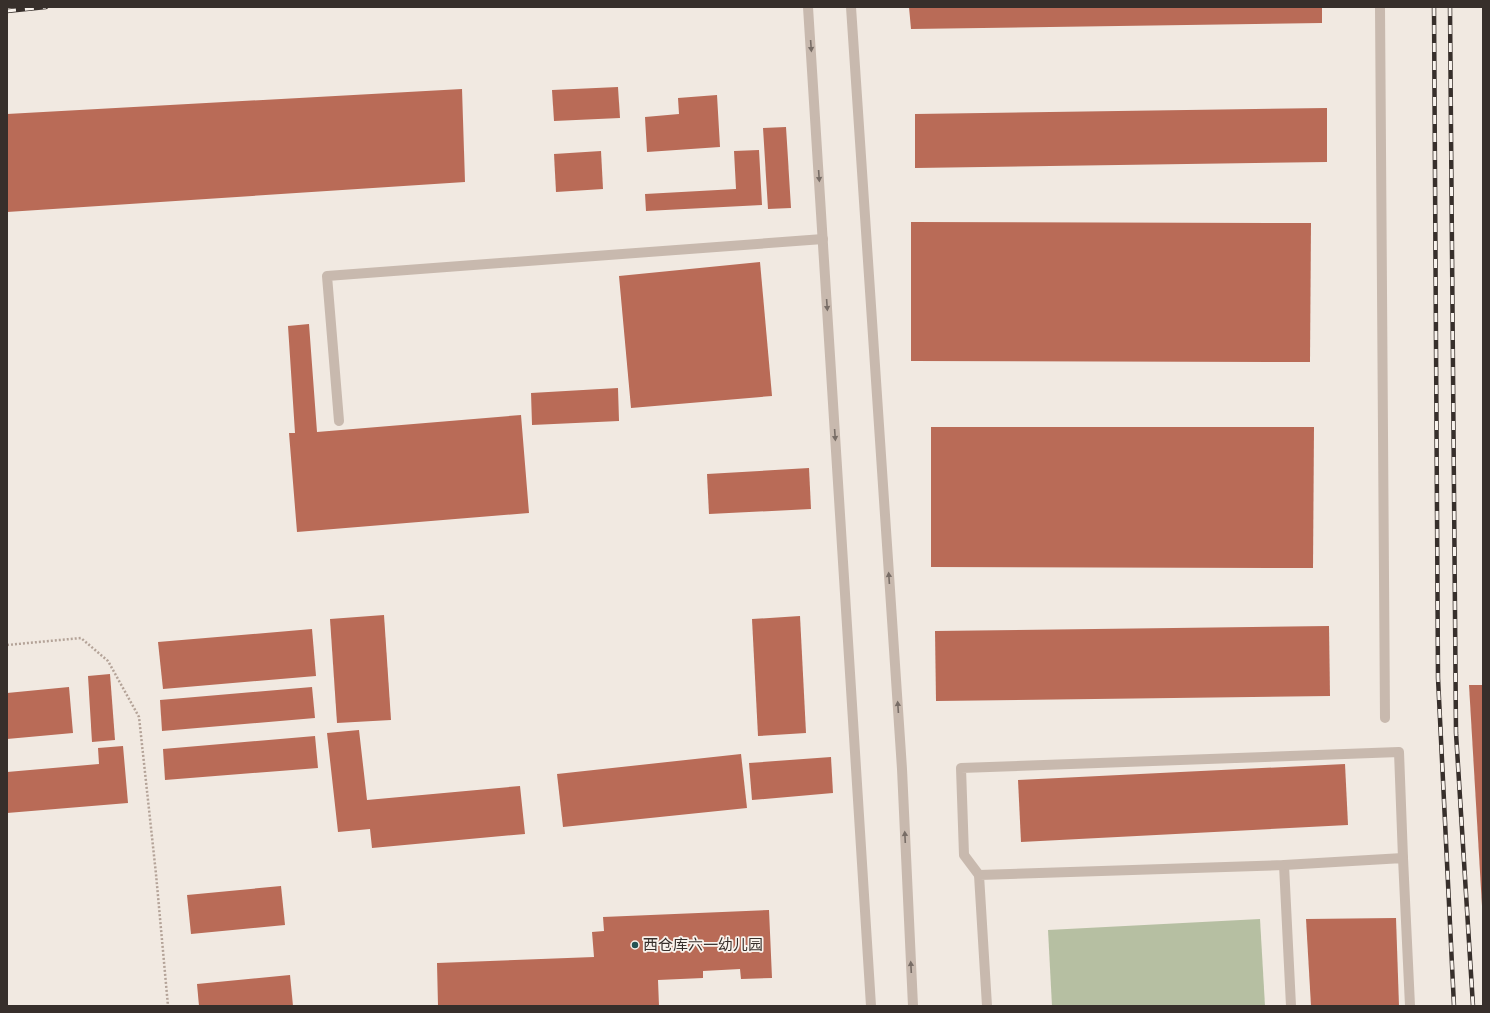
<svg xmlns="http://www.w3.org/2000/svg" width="1490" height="1013" font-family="'Titillium Web','Noto Sans SC',sans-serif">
  <rect width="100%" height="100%" fill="#f1e9e1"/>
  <path fill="#b6bfa2" d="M1260,919L1265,1006H1052L1048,930Z"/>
  <g fill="#b96b57">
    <path d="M909,7H1322V23L911,29Z"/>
    <path d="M618,87L620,118L554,121L552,90Z"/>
    <path d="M462,89L465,182L7,212V114Z"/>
    <path d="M717,95L720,147L647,152L645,117L679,114L678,98Z"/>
    <path d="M1327,108V162L915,168V114Z"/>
    <path d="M786,127L791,208L768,209L763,128Z"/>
    <path d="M759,150L762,205L646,211L645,194L736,189L734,151Z"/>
    <path d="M601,151L603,189L556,192L554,154Z"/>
    <path d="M911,222L1311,223L1310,362L911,361Z"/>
    <path d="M760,262L772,396L631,408L619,276Z"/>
    <path d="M309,324L317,432L521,415L529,513L297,532L289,433H295L288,326Z"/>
    <path d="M618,388L619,421L532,425L531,393Z"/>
    <path d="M931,427H1314L1313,568L931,567Z"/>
    <path d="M809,468L811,509L709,514L707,474Z"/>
    <path d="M384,615L391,720L337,723L330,619Z"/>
    <path d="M800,616L806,733L758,736L752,619Z"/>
    <path d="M1329,626L1330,696L936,701L935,631Z"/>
    <path d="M312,629L316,676L163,689L158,642Z"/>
    <path d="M110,674L115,740L92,742L88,676Z"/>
    <path d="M1469,685H1483V906H1482Z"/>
    <path d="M69,687L73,733L7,739V693Z"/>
    <path d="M312,687L315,718L162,731L160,700Z"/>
    <path d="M359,730L367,800L520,786L525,834L372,848L370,829L338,832L327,733Z"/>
    <path d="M315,736L318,768L165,780L163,749Z"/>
    <path d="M123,746L128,803L7,813V772L99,764L98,748Z"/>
    <path d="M741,754L747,808L563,827L557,774Z"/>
    <path d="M831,757L833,793L752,800L749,763Z"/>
    <path d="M1345,764L1348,825L1021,842L1018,780Z"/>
    <path d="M281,886L285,925L191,934L187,895Z"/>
    <path d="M769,910L772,978L741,979L740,969L703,971V978L658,980L659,1006H438L437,963L594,957L592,932L604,931L603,917Z"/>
    <path d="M1396,918L1399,1006H1311L1306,919Z"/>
    <path d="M290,975L293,1006H199L197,984Z"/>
  </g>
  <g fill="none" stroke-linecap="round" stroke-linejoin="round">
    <path stroke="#b4a398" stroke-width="2.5" stroke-dasharray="2 2" stroke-linecap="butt" d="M7,645L81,638L108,661L139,717L156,874L168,1006"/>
    <g stroke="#c8b9ae" stroke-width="10">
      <path d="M808,7L871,1006"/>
      <path d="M851,7L902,769L913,1006"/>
      <path d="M1380,7L1385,718"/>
      <path d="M339,421L327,276L823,239"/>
      <path d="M1284,865L1291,1006"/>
      <path d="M979,875L964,855L961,768L1399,752L1403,858"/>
      <path d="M987,1006L979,875L1284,865L1403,858L1410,1006"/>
    </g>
    <defs>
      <g id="rail">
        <path d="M1434,7L1438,678L1454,1006"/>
        <path d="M1450,7L1456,733L1473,1006"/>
        <path d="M7,11L46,7"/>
      </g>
    </defs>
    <use href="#rail" stroke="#372f2b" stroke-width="4.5"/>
    <use href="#rail" stroke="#f9f3ed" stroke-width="3" stroke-dasharray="9" stroke-linecap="butt"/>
  </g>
  <defs><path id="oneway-solid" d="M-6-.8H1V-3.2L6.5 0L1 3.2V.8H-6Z"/></defs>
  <g fill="#786d66">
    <use href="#oneway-solid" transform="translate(811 46) rotate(86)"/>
    <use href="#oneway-solid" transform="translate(819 176) rotate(86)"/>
    <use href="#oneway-solid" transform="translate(827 305) rotate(86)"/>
    <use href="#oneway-solid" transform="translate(835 435) rotate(86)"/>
    <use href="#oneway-solid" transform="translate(889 578) rotate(-94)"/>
    <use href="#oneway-solid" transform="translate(898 707) rotate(-94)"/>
    <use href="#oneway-solid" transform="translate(905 837) rotate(-93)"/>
    <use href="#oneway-solid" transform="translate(911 967) rotate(-93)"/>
  </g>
  <circle fill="#255354" stroke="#f9f3ed" stroke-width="1.5" cx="635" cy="945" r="4"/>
  <g text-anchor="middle" stroke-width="3.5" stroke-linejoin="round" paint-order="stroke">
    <g font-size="15" fill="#372f2b" stroke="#f9f3ed" text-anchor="start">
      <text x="643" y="950">西仓库六一幼儿园</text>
    </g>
  </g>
  <rect width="1490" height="1013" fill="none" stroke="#372f2b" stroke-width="16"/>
</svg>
